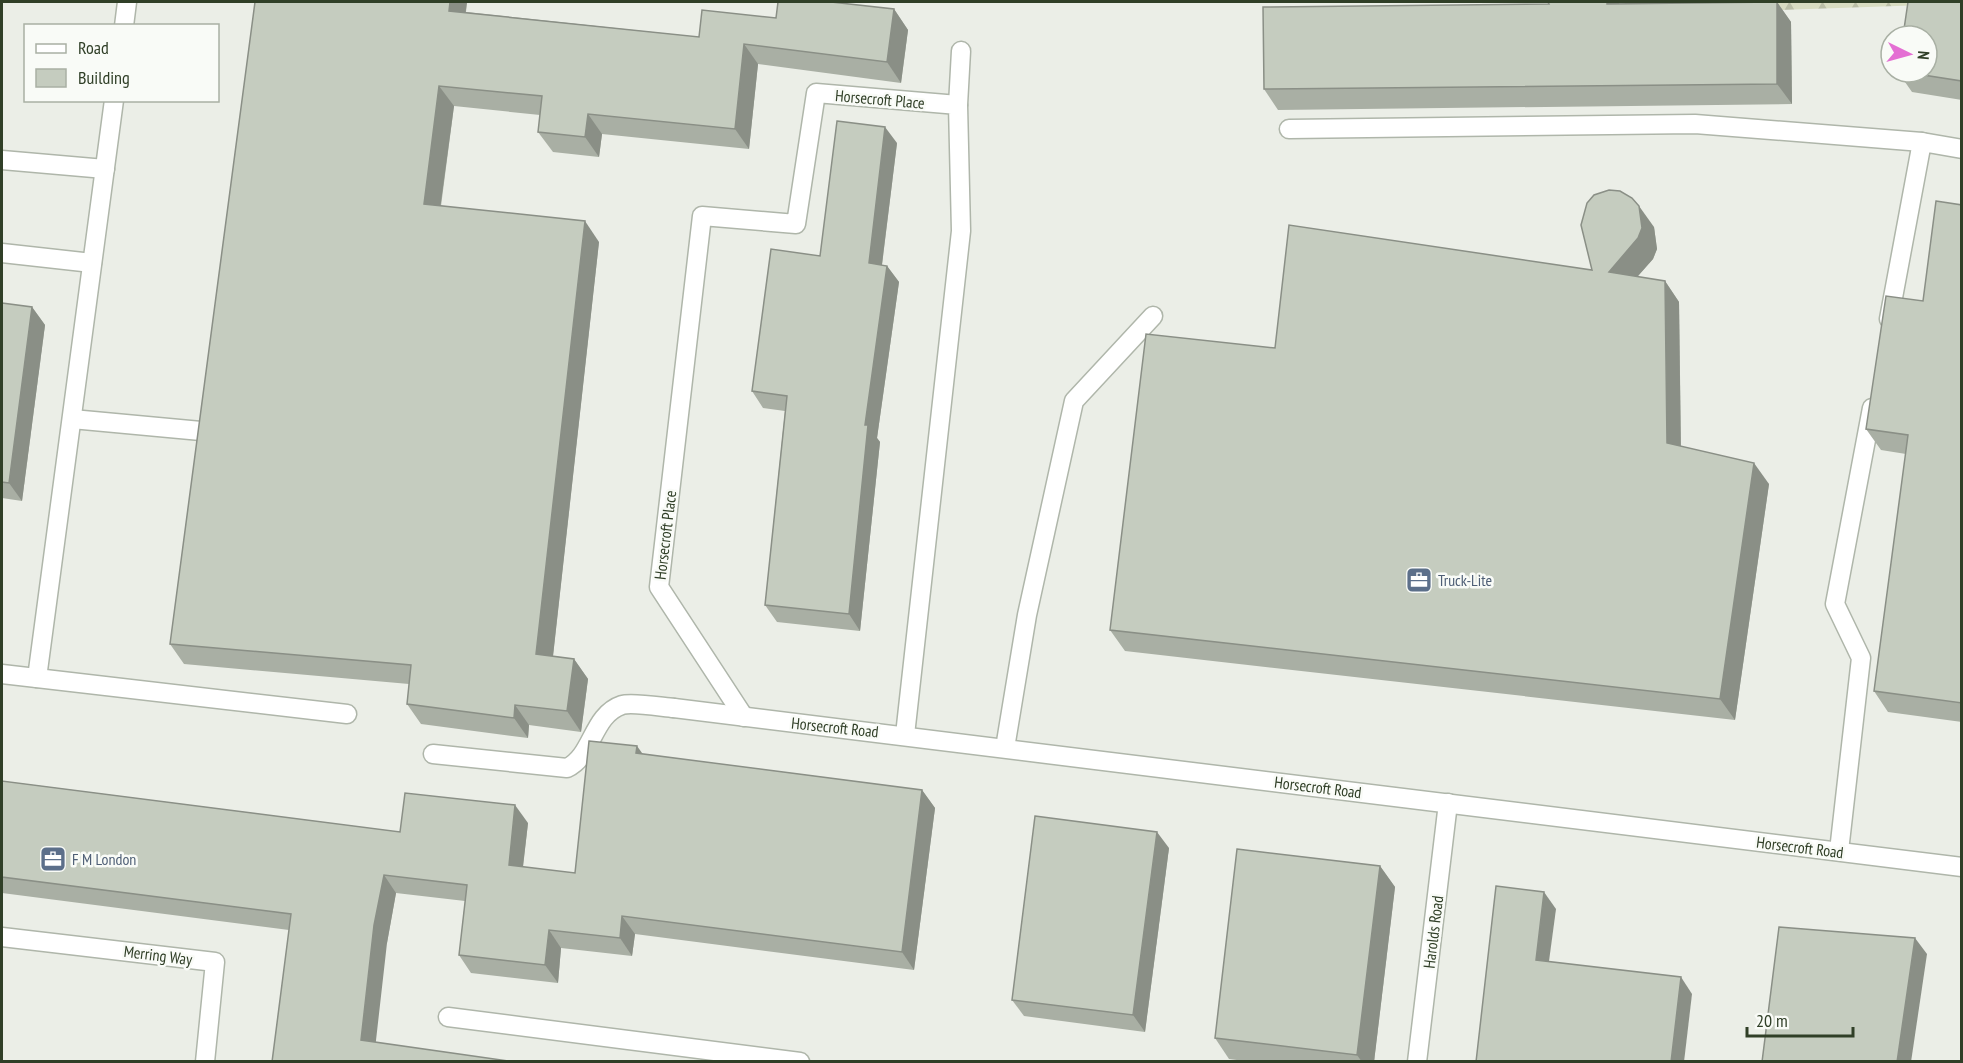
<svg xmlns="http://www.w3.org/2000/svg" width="1963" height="1063" font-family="'PT Sans Narrow',sans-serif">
  <defs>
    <pattern id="forest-firs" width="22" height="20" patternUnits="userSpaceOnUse" patternTransform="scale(1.5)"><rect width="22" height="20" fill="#d8dcc2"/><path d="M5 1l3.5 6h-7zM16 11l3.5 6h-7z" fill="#babea7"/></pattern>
  </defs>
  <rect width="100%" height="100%" fill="#ebeee7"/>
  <path fill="url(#forest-firs)" d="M1716,2H1961L1962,10L1926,5L1780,10Z"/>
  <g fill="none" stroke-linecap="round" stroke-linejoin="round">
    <defs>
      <g id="lane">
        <path d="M124,26L127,2"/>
        <path d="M958,105L961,51"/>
        <path d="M1289,129L1695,124L1922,142"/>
        <path d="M2,160L105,169"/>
        <path d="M2,253L92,263"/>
        <path d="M1889,319L1922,142L1962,149"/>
        <path d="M72,419L201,431"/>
        <path d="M2,674L347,714"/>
        <path d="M37,678L114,100"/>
        <path d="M744,717L659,587L702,216L796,224L816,93L958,105L961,231L905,735"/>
        <path d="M1005,748L1027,615L1074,401L1153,316"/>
        <path d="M433,754L567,768C593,756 592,715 622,705C632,702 662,707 674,708"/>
        <path d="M1839,851L1861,658L1835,604L1872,408"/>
        <path d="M2,937L215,962L205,1062"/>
        <path d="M448,1017L800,1062"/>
      </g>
      <g id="street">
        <path d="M674,708L1962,867"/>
        <path d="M1417,1062L1448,803"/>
      </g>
    </defs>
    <use href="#lane" stroke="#afb6aa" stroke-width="21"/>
    <use href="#street" stroke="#afb6aa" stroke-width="21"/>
    <use href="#lane" stroke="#fff" stroke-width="18"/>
    <use href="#street" stroke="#fff" stroke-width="18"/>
  </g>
  <g fill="#a9afa4">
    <path d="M255,2H467L466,12L699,37L776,18L894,9L908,30L901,83L758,64L749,149L602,134L599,157L553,152L538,132L540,115L454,106L441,206L599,242L553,656L574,659L588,679L581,732L529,725L528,738L421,724L407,704L409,684L184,664L170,644Z"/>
    <path d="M1619,2V4L1777,2L1791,22L1792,104L1278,110L1264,89L1549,4Z"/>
    <path d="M1962,2V100L1912,92L1898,72H1927Z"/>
    <path d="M897,143L882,265L887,266L899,282L877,438L880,442L860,631L777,622L765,605L785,411L763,408L752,391L820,256Z"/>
    <path d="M1962,205V722L1888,712L1874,691L1906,454L1881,450L1866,429L1923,301Z"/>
    <path d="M1654,227L1657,249L1653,259L1637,277L1665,281L1679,302L1681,446L1769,484L1735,720L1125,651L1110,630L1275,348L1592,270Z"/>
    <path d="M2,303L32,307L45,325L22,501L2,498Z"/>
    <path d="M643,754L922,790L935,808L914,970L635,934L632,956L561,948L558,983L471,973L459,955L465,901L396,893L387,943L272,1062L289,930L2,893V781L400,832L528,823L523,867L575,873Z"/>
    <path d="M1169,848L1145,1032L1024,1016L1012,1000Z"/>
    <path d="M1380,866L1395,887L1374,1062H1252L1229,1059L1215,1038Z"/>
  </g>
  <g fill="#8a8f86">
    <path d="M450,2H467L463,31L449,11Z"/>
    <path d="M1607,2H1619L1621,24L1607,4Z"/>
    <path d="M1777,2L1791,22L1792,104L1777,84Z"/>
    <path d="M894,9L908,30L901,83L887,62Z"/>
    <path d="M744,44L758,64L749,149L735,129Z"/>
    <path d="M439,86L454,106L438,224L424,204Z"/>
    <path d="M588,114L602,134L599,157L585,137Z"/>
    <path d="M885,127L897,143L880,280L869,263Z"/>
    <path d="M1639,206L1654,227L1657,249L1653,259L1623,293L1609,272Z"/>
    <path d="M585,221L599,242L551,674L536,654Z"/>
    <path d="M887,266L899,282L877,438L880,442L860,631L849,614L865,425Z"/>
    <path d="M1665,281L1679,302L1681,464L1667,443Z"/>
    <path d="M32,307L45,325L22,501L9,483Z"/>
    <path d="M1754,463L1769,484L1735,720L1720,699Z"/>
    <path d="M574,659L588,679L581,732L567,711Z"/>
    <path d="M515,705L529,725L528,738L514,718Z"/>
    <path d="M637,746L650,764L636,753Z"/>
    <path d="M922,790L935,808L914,970L902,952Z"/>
    <path d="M515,805L528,823L521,883L509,865Z"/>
    <path d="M1157,832L1169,848L1145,1032L1133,1015Z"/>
    <path d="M1380,866L1395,887L1374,1062H1362L1357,1055Z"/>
    <path d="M384,875L396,893L387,943L374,1058L361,1040L374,925Z"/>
    <path d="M1544,892L1556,909L1547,976L1536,960Z"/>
    <path d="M622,916L635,934L632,956L620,938Z"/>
    <path d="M549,930L561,948L558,983L545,965Z"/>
    <path d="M1915,938L1927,954L1911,1062H1897Z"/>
    <path d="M1681,977L1692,994L1684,1062H1671Z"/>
  </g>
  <g fill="#c5ccbf" stroke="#8a8f86" stroke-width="1.5">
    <path d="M255,2H450L449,11L699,37L702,10L776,18L778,2H831L894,9L887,62L744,44L735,129L588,114L585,137L538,132L542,96L439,86L424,204L585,221L536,654L574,659L567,711L515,705L514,718L407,704L411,665L170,644Z"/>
    <path d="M1548,2H1607V4L1777,2V84L1264,89L1263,7L1549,4Z"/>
    <path d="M1908,2H1962V81L1904,72H1927V36H1903Z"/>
    <path d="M837,121L885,127L869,263L887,266L865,425H868L849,614L765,605L787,396L752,391L771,249L820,256Z"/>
    <path d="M1609,190L1620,191L1632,198L1639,206L1642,228L1638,238L1609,272L1665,281L1667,443L1754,463L1720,699L1110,630L1146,334L1275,348L1289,225L1592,270L1581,225L1587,203L1594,195Z"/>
    <path d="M1936,201L1962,205V703L1874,691L1908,435L1866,429L1886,296L1923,301Z"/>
    <path d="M2,303L32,307L9,483L2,482Z"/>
    <path d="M589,741L637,746L636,753L922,790L902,952L622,916L620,938L549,930L545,965L459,955L467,885L384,875L374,925L361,1040L516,1062H272L291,914L2,877V781L400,832L405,793L515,805L509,865L575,873Z"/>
    <path d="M1035,816L1157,832L1133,1015L1012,1000Z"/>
    <path d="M1237,849L1380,866L1357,1055L1215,1038Z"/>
    <path d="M1496,886L1544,892L1536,960L1681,977L1671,1062H1476Z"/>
    <path d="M1779,927L1915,938L1897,1062H1762Z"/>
  </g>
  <defs>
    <symbol id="office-square" viewBox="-11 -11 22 22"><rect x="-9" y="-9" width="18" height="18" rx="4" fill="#5c6f8a" stroke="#f9fbf7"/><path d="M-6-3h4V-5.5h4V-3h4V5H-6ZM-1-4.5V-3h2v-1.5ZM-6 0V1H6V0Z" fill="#fff"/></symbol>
  </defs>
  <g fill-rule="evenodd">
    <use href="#office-square" x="1404" y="565" width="30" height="30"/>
    <use href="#office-square" x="38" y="844" width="30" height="30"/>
  </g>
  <g text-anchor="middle" stroke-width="5" stroke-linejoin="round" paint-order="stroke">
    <g font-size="16" fill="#303f27" stroke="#f9fbf7">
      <text transform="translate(880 99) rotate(5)" y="6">Horsecroft Place</text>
      <text transform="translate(665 535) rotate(-83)" y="6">Horsecroft Place</text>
      <text transform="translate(835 727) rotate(6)" y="6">Horsecroft Road</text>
      <text transform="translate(1318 787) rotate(7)" y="6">Horsecroft Road</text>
      <text transform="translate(1800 847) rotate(7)" y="6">Horsecroft Road</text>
      <text transform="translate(1433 932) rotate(-83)" y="6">Harolds Road</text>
      <text transform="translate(158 955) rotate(7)" y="6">Merring Way</text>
    </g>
    <g font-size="16" fill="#4e5e75" stroke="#f9fbf7" text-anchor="start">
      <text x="1438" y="586">Truck-Lite</text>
      <text x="72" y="865">F M London</text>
    </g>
  </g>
  <rect width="1963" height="1063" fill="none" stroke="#303f27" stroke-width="6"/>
  <rect x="24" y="24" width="195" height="78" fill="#f9fbf7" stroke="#a9b0a4" stroke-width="1.5"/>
  <rect x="36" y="44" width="30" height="9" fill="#ffffff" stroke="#a9b0a4" stroke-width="1.5"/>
  <text x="78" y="54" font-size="18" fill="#303f27">Road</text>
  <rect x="36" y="69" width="30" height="18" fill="#c5ccbf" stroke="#a9b0a4" stroke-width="1.5"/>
  <text x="78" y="84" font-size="18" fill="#303f27">Building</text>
  <g transform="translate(1909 54) rotate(95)"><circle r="28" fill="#f9fbf7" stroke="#a9b0a4" stroke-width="1.5"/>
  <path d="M0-4.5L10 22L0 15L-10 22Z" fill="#e46fd3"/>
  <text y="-9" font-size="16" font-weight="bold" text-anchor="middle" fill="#303f27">N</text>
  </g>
  <path d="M1747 1027v9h106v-9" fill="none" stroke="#303f27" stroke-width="3"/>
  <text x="1756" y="1027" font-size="18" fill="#303f27" stroke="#f9fbf7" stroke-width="4.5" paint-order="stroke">20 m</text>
</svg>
